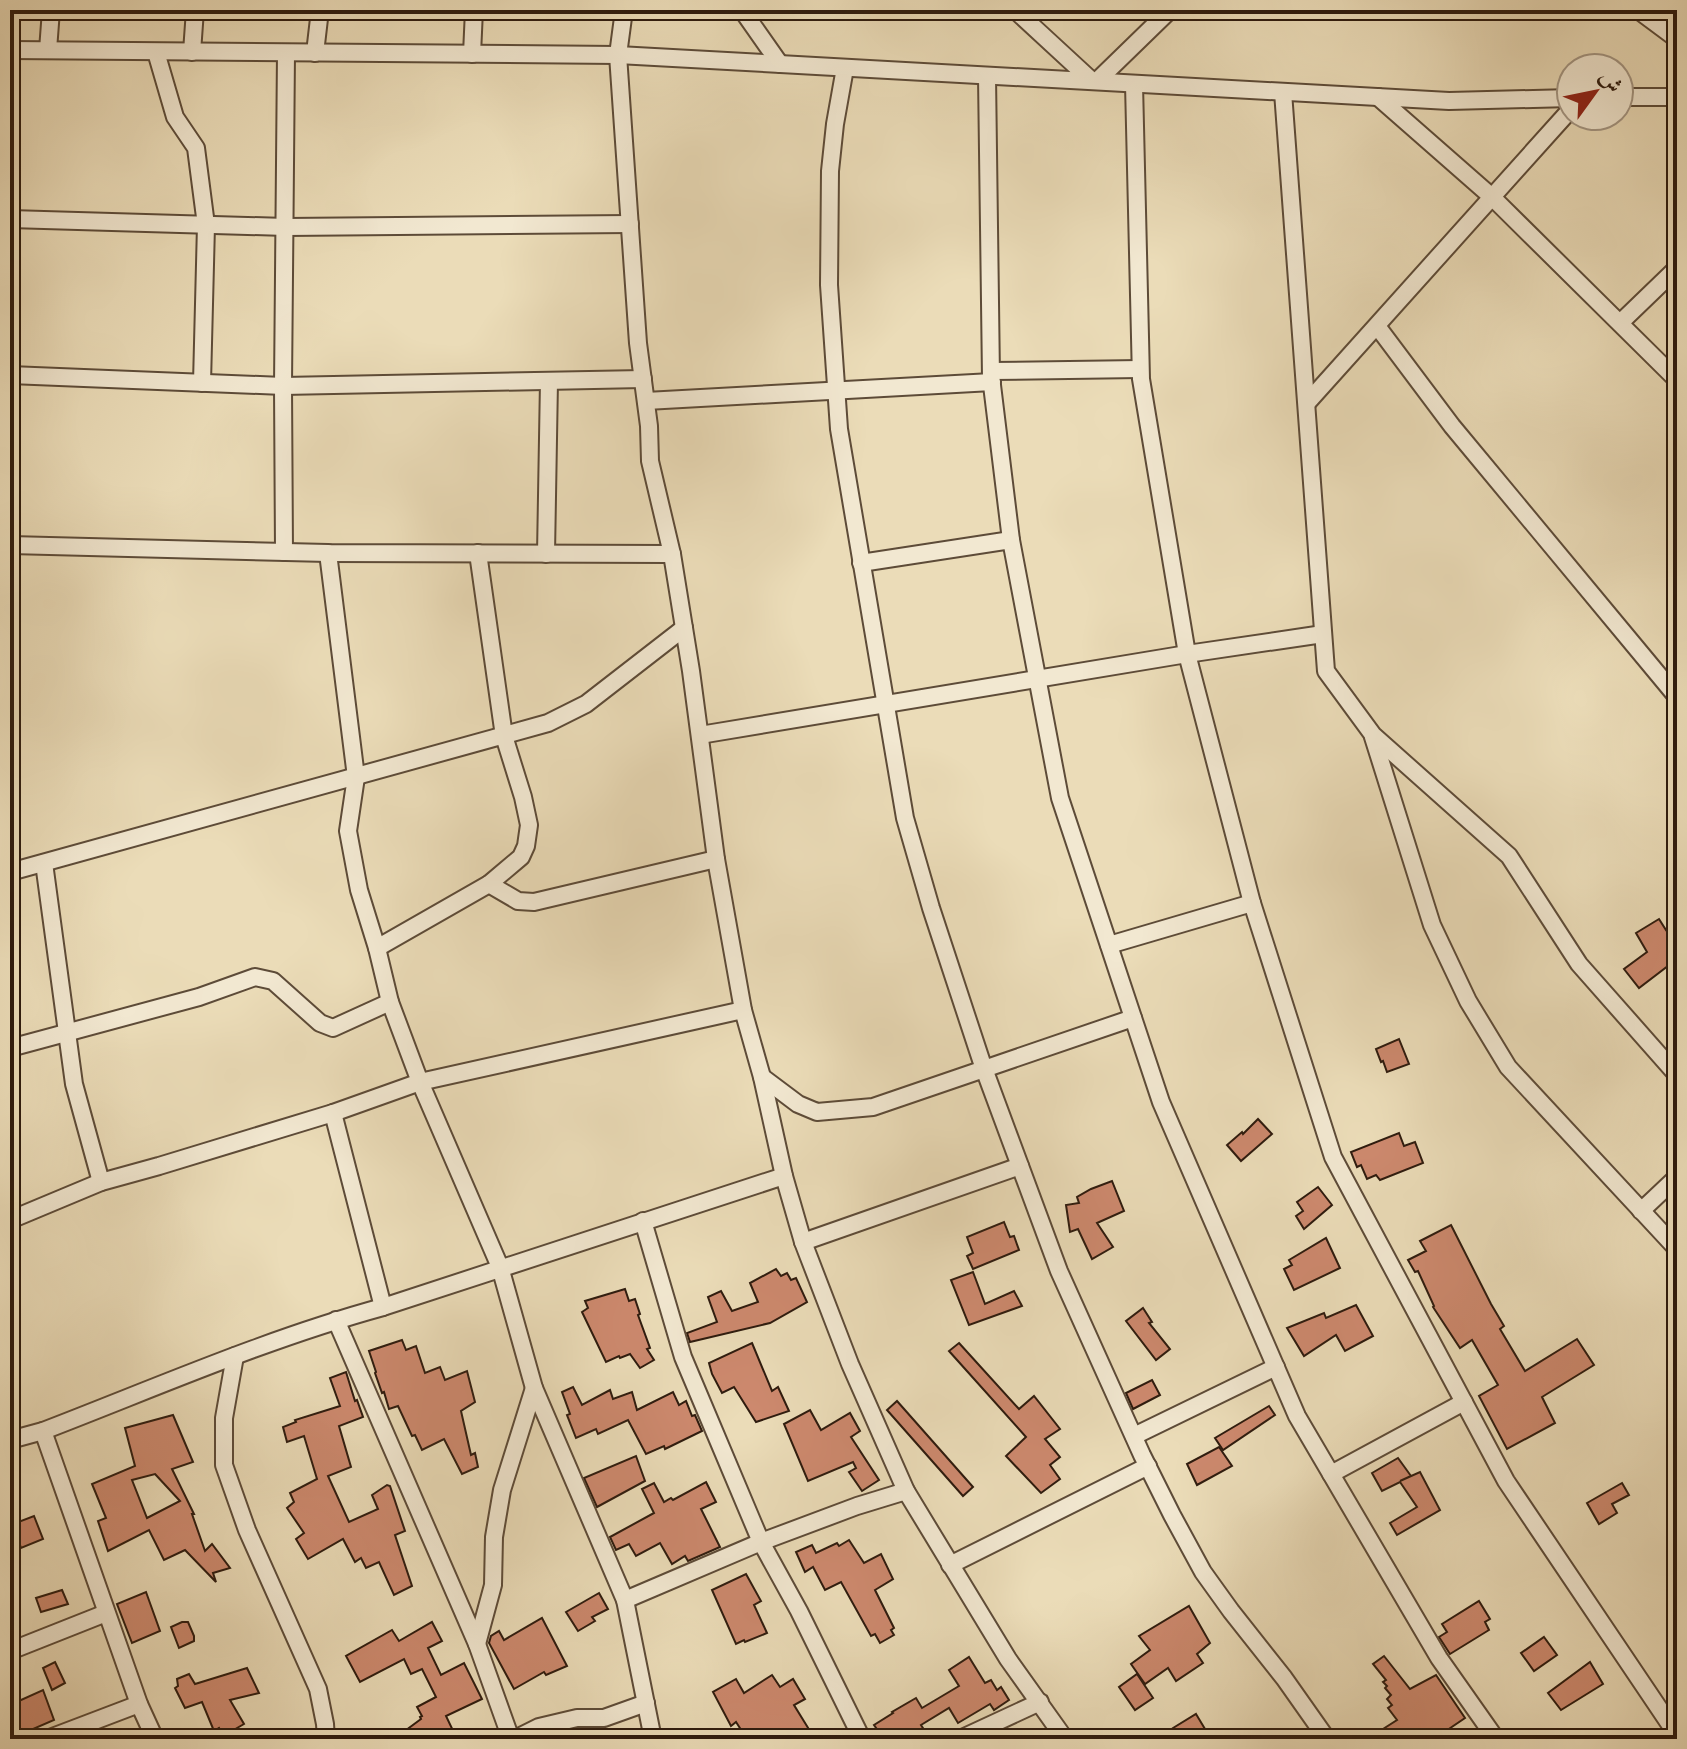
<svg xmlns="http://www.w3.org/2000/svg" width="1687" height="1749" font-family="'IM FELL DW Pica',Amiri,serif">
  <rect width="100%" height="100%" fill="#ebdcb8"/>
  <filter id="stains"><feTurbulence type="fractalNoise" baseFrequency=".0025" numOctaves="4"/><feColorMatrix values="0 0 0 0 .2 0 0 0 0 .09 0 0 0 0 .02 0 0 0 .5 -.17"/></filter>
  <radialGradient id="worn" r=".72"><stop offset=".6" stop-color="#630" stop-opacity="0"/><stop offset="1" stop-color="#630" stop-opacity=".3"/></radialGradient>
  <g fill="#cd896e" stroke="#2e1b0e" stroke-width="2" fill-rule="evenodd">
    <path d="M1659,919L1666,930L1677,922V959L1639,988L1624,969L1647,952L1636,933Z"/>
    <path d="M1399,1039L1409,1064L1387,1072L1383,1061L1381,1062L1376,1049Z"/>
    <path d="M1258,1119L1272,1134L1241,1161L1227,1145L1242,1132L1243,1134Z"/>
    <path d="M1399,1133L1404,1146L1415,1142L1423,1163L1380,1180L1376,1175L1367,1179L1361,1165L1357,1167L1351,1152Z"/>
    <path d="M1112,1181L1124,1211L1097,1223L1113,1247L1092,1259L1078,1229L1070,1232L1066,1205L1079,1203L1077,1197L1091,1189Z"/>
    <path d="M1318,1187L1332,1205L1304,1229L1296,1216L1303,1211L1297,1202Z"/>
    <path d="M1004,1222L1010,1237L1014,1236L1019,1250L973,1269L967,1256L973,1253L967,1237Z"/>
    <path d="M1451,1225L1491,1304L1504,1326L1500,1329L1525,1371L1577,1339L1594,1365L1542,1397L1555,1423L1507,1449L1479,1396L1498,1385L1472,1340L1460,1348L1433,1307L1434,1306L1418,1271L1415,1272L1408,1260L1426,1251L1420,1241Z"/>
    <path d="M1326,1238L1340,1268L1294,1290L1284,1269L1292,1265L1289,1260Z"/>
    <path d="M776,1269L781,1276L787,1273L791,1280L796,1278L807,1302L770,1323L690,1342L687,1333L717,1322L708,1297L721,1291L732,1311L758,1302L750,1283Z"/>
    <path d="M973,1272L985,1304L1014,1291L1022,1306L969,1325L951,1280Z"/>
    <path d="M625,1289L629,1301L635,1299L640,1314L638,1315L650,1348L647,1349L654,1360L640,1368L630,1354L620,1358L619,1356L606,1362L582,1312L588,1308L585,1301Z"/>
    <path d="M1356,1305L1373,1336L1345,1351L1336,1335L1304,1356L1287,1328L1324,1313L1326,1318Z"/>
    <path d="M1143,1308L1152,1322L1149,1323L1170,1349L1156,1360L1126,1321Z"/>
    <path d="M402,1340L406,1350L416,1346L425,1373L440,1367L445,1380L467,1371L475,1402L461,1411L471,1455L475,1453L478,1467L462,1474L444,1439L422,1450L415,1435L412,1436L398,1406L389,1409L384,1392L382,1393L375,1373L376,1372L369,1351Z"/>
    <path d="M752,1343L772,1391L778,1387L789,1411L756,1422L734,1387L722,1393L712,1374L709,1363Z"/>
    <path d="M959,1343L1019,1409L1034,1396L1060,1429L1045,1439L1060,1457L1050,1465L1060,1479L1041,1493L1006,1456L1026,1437L949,1351Z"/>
    <path d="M346,1372L355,1401L357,1400L363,1417L339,1426L351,1467L328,1476L349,1522L378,1509L372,1495L387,1485L390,1486L405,1531L395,1535L412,1586L394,1595L379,1562L366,1568L361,1558L355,1562L343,1539L308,1559L296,1539L304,1533L287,1508L294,1502L290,1493L317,1479L304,1436L287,1442L283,1427L296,1422L295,1420L340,1406L330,1378Z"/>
    <path d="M1152,1380L1160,1395L1133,1409L1126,1393Z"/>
    <path d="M573,1387L582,1405L610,1390L613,1399L632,1392L637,1410L673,1392L679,1405L686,1401L692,1416L695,1415L702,1431L665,1449L664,1446L646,1454L628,1420L598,1434L596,1429L576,1438L567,1415L570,1414L562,1392Z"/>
    <path d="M897,1401L973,1487L963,1496L887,1410Z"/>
    <path d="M1269,1406L1275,1415L1223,1450L1215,1438Z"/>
    <path d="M810,1410L821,1430L850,1413L860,1431L851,1437L879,1480L862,1491L849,1472L856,1468L853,1462L808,1481L784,1424Z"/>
    <path d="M173,1415L193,1462L172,1469L194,1514H192L205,1551L212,1544L230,1568L213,1573L216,1582L185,1550L164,1560L149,1530L108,1551L98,1521L106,1518L92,1484L135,1466L125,1428ZM155,1474L180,1501L147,1518L132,1480Z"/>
    <path d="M1219,1447L1232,1466L1197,1485L1187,1464Z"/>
    <path d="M636,1456L645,1481L597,1507L584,1478Z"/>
    <path d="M1398,1458L1411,1476L1400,1481L1420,1472L1440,1510L1397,1535L1390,1523L1417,1507L1400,1482L1382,1491L1372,1473Z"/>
    <path d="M706,1482L716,1502L701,1509L720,1547L688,1561L685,1556L672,1564L660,1543L636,1556L629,1544L616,1550L610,1537L654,1513L642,1489L654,1483L664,1502L671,1498L673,1500Z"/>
    <path d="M1622,1483L1629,1495L1612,1504L1617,1513L1599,1524L1587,1503Z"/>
    <path d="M34,1516L43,1539L21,1548L13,1524Z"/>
    <path d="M849,1540L864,1563L881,1554L893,1579L875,1590L894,1628L891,1630L894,1635L880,1643L875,1634L871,1636L841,1582L825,1590L813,1567L805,1572L796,1552L812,1545L816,1553L837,1543L839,1546Z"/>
    <path d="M746,1574L761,1601L754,1605L767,1633L745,1642L744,1640L736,1644L712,1590Z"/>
    <path d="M62,1590L68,1604L41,1612L36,1598Z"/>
    <path d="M146,1592L160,1631L132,1643L117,1604Z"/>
    <path d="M599,1593L608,1609L592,1617L595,1621L578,1631L566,1612Z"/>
    <path d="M1479,1601L1490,1619L1485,1622L1489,1630L1450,1654L1439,1637L1447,1632L1442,1624Z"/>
    <path d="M1189,1606L1210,1643L1197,1654L1203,1663L1176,1681L1168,1668L1145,1684L1131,1664L1150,1650L1139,1636Z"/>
    <path d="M542,1618L567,1666L546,1675L544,1672L514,1689L489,1643L491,1636L499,1631L504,1640Z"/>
    <path d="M182,1622H188L194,1636V1641L179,1648L171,1627Z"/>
    <path d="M432,1622L442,1641L428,1648L441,1675L464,1663L482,1699L446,1716L457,1739H394L421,1719L420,1717L422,1716L417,1707L436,1697L422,1669L411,1674L404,1659L360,1682L346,1656L392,1630L399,1641Z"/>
    <path d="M1544,1637L1557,1655L1534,1671L1521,1653Z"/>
    <path d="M1384,1656L1410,1689L1436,1675L1465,1718L1434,1739H1389L1383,1729L1397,1720L1388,1708L1392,1705L1387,1699L1391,1695L1385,1688L1387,1686L1383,1682L1386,1680L1373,1664Z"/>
    <path d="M969,1657L985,1683L991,1680L997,1690L1001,1687L1009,1700L994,1710L990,1704L958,1723L949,1708L921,1725L930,1739H884L874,1725L893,1713L892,1712L916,1698L922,1708L959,1686L949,1670Z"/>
    <path d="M55,1662L65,1683L52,1690L43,1668Z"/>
    <path d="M1590,1662L1603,1684L1561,1710L1548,1693Z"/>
    <path d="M247,1668L259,1693L230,1700L244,1724L223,1736L219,1728L214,1731L202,1702L185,1708L175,1688L178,1686L177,1679L189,1674L195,1684Z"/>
    <path d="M1137,1674L1153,1698L1135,1710L1119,1687Z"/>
    <path d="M772,1675L780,1687L793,1679L805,1699L794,1705L810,1731L793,1739H747L736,1722L731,1726L713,1692L736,1679L744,1693Z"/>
    <path d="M43,1690L54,1720L17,1736L10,1721V1705Z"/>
    <path d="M1196,1714L1211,1739H1179L1173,1728Z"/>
  </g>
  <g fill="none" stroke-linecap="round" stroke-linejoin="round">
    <defs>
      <g id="minor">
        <path d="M624,10L618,55L638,343L649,426L650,461L672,554L691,671L716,859L743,1010L762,1077L784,1176L803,1242L850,1364L906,1491L1008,1659L1065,1739"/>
        <path d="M742,10L780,64"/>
        <path d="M1015,10L1092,81"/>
        <path d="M1638,10L1677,39"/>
        <path d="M10,50L618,55L1449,101L1571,98"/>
        <path d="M48,50L51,10"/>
        <path d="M156,52L175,117L196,148L206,225L202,383"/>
        <path d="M192,52L195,10"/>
        <path d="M315,53L320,10"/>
        <path d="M472,54L474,10"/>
        <path d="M845,68L835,124L830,171L829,285L839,429L905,818L931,908L983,1066L1059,1271L1142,1455L1172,1515L1203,1572L1231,1611L1284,1678L1327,1739"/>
        <path d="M987,76L991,377L1011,540L1060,798L1161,1102L1297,1416L1439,1658L1496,1739"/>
        <path d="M1097,81L1170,10"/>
        <path d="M1134,84L1141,379L1187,654L1252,903L1333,1157L1506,1481L1677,1735"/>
        <path d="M1283,92L1326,671L1373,735L1509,856L1579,964L1677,1075"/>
        <path d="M1378,97L1492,197L1677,380"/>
        <path d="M1619,97H1677"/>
        <path d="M10,219L286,227L630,224"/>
        <path d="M1620,323L1677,268"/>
        <path d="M1377,326L1452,426L1677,697"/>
        <path d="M991,371L1140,369"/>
        <path d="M10,375L283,386L643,379"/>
        <path d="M646,401L992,382"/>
        <path d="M1307,403L1571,109"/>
        <path d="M10,545L328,553L672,554"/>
        <path d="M284,552L283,386L286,53"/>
        <path d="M328,553L356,777L348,831L359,890L377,948L390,1002L420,1082L500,1267L534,1388L625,1600L653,1739"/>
        <path d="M546,554L549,381"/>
        <path d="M861,563L1011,540"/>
        <path d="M700,735L1187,654L1323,634"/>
        <path d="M1373,737L1432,925L1468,1001L1508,1067L1677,1249"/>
        <path d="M44,863L74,1084L101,1182"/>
        <path d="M10,872L548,723L586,704L684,628"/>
        <path d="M489,884L518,901L534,902L716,859"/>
        <path d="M1109,945L1252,903"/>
        <path d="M377,948L489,884L521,857L526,846L529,825L523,797L504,736L478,553"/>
        <path d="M10,1048L199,997L255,977L273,981L320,1023L333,1028L390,1002"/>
        <path d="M762,1077L798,1104L817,1112L873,1107L1133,1018"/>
        <path d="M333,1113L383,1307"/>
        <path d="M1641,1211L1677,1177"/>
        <path d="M10,1220L101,1182L159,1166L333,1113L420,1082L743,1010"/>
        <path d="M643,1221L683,1357L761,1542L799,1611L862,1739"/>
        <path d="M803,1242L1020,1166"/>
        <path d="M336,1320L477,1644L511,1739"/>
        <path d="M235,1356L224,1418V1465L247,1530L318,1689L325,1724L326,1739"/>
        <path d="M43,1431L139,1704L155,1739"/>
        <path d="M1134,1436L1276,1367"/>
        <path d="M10,1440L43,1431C155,1388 266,1339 383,1307L784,1176"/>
        <path d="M1331,1474L1464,1402"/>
        <path d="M950,1565L1148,1466"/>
        <path d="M625,1600L761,1542L857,1506L906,1491"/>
        <path d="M477,1644L493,1585L494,1537L502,1490L534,1388"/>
        <path d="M10,1651L106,1613"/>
        <path d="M47,1739L139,1704"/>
        <path d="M515,1739L539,1727L577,1718H604L646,1703"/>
        <path d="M960,1739L1040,1702"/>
      </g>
    </defs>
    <use href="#minor" stroke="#5d4b38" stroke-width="20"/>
    <use href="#minor" stroke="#f2e8d1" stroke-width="16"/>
  </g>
  <rect width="1687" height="1749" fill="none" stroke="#ebdcb8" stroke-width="40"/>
  <rect x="12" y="12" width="1663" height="1725" fill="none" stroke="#2e1b0e" stroke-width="4"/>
  <rect x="20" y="20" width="1647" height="1709" fill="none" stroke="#2e1b0e" stroke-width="2"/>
  <g transform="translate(1595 92) rotate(57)"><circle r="38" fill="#f2e8d1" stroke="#a49683" stroke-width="2"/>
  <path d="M0-6L14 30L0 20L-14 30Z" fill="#8f2418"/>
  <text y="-12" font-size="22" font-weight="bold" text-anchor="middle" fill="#2e1b0e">ش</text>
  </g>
  <rect width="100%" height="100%" filter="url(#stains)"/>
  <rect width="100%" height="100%" fill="url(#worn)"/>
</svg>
